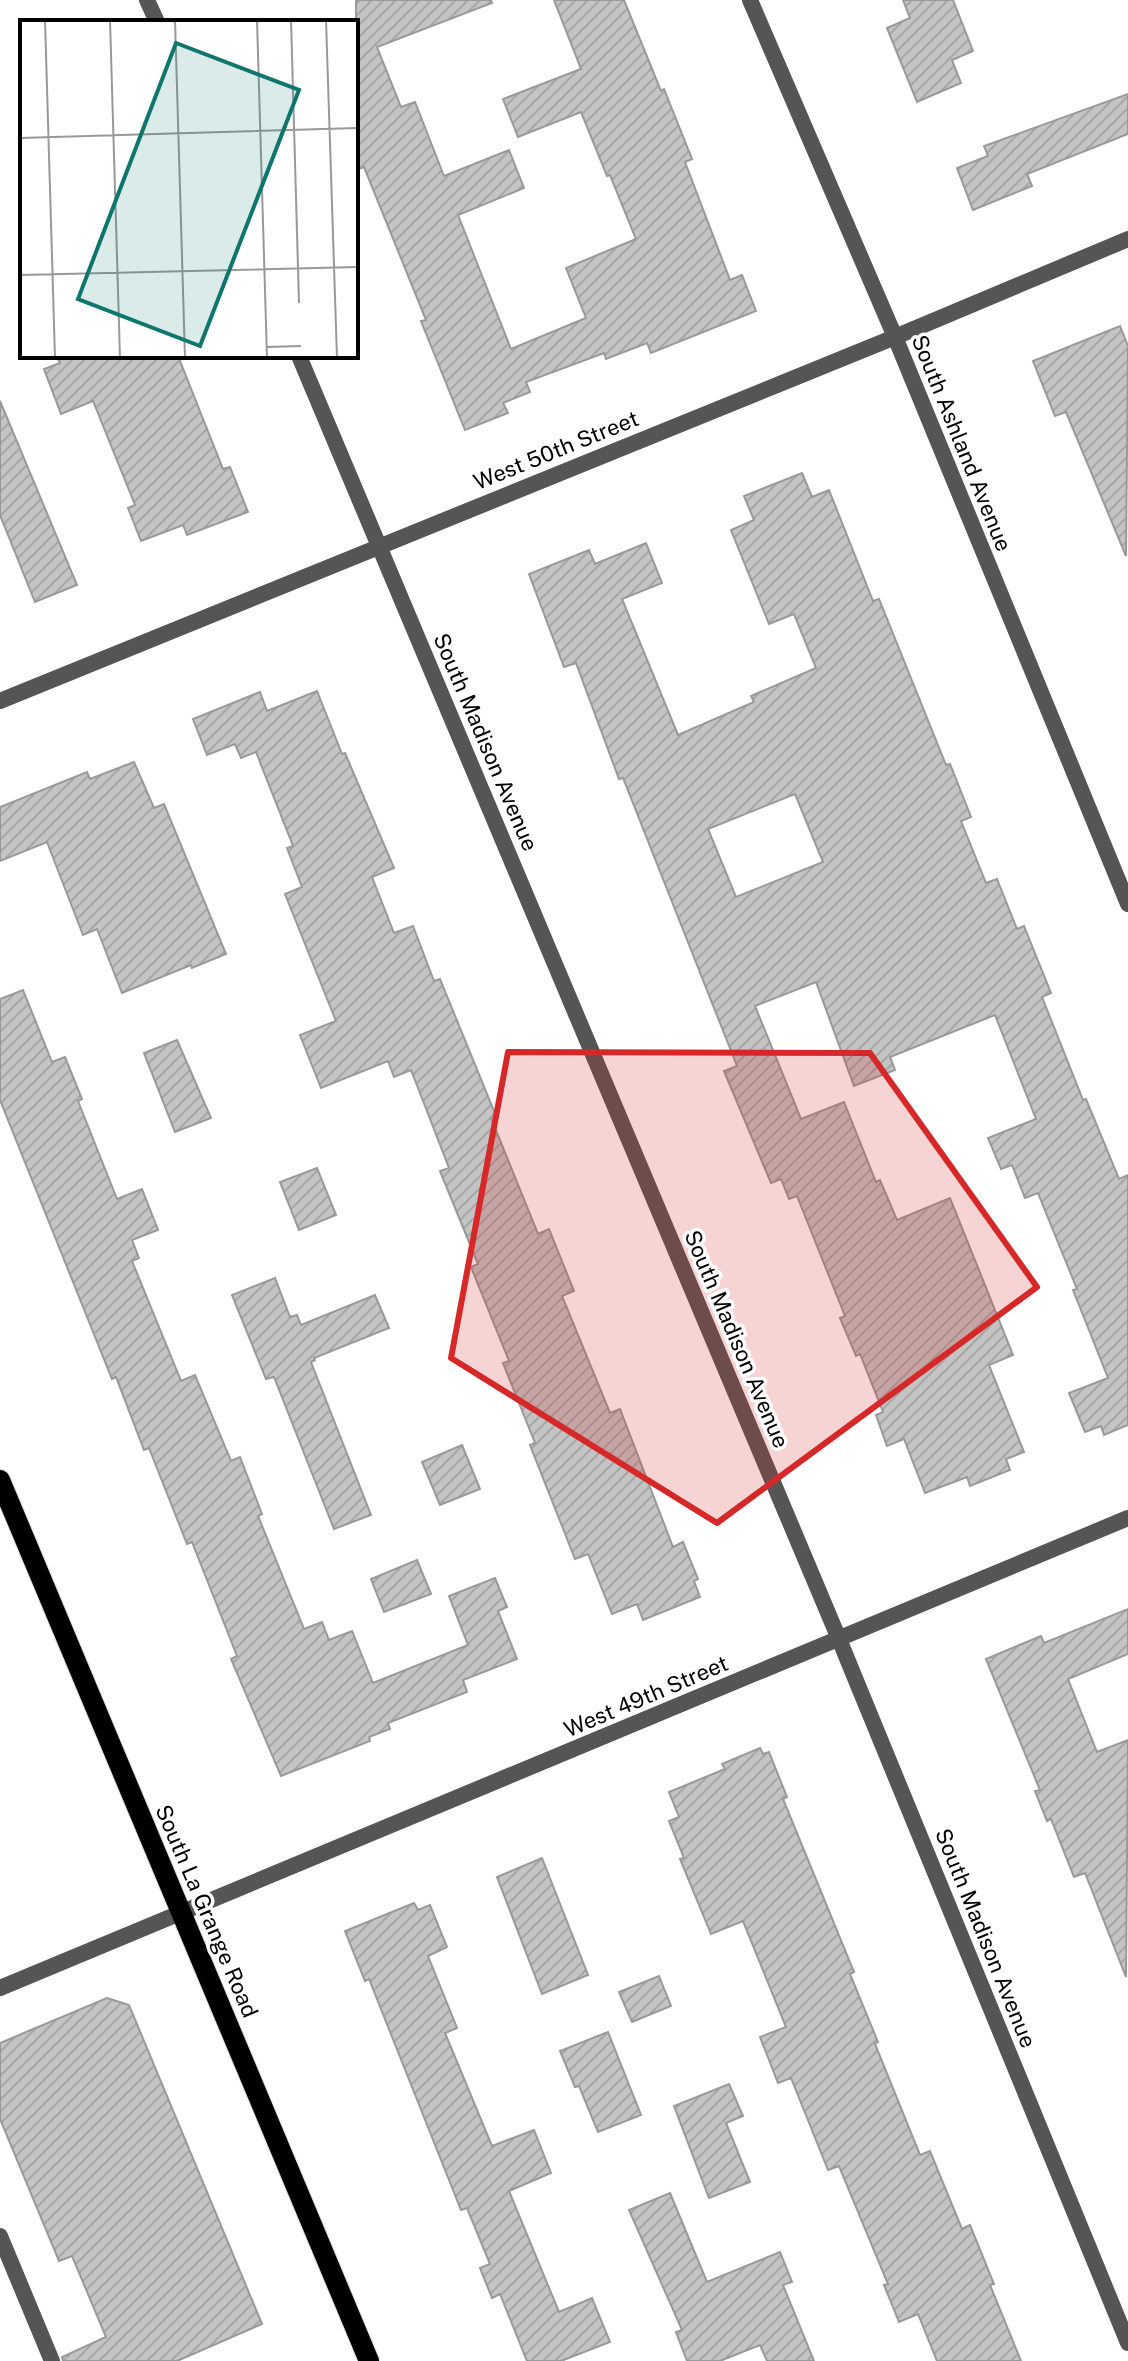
<svg xmlns="http://www.w3.org/2000/svg" width="1128" height="2361" font-family="'Public Sans',sans-serif">
  <defs>
    <pattern id="building-hatch" width="6" height="6" patternUnits="userSpaceOnUse" patternTransform="scale(2)"><rect width="6" height="6" fill="#c4c4c4"/><path d="M-1 1l2-2M0 6l6-6M5 7l2-2" fill="none" stroke="#a7a7a7"/></pattern>
  </defs>
  <rect width="100%" height="100%" fill="#fff"/>
  <g fill="url(#building-hatch)" stroke="#999" stroke-width="2" fill-rule="evenodd">
    <path d="M356,0H491L492,3L377,47L401,107L415,102L444,176L509,150L524,188L458,215L511,349L586,318L566,268L636,239L610,175L607,176L581,112L518,137L503,99L581,69L554,0H624L661,91L664,89L692,159L685,162L730,280L742,275L756,311L651,353L647,343L606,359L604,353L526,382L530,392L503,403L508,413L465,430L421,321L426,320L364,167L356,170Z"/>
    <path d="M903,0H953L973,51L952,60L961,83L917,102L887,28L910,18Z"/>
    <path d="M1128,94V134L1027,174L1032,186L973,210L957,168L988,156L984,146Z"/>
    <path d="M1120,326L1128,346L1126,556L1066,412L1055,416L1033,361Z"/>
    <path d="M57,356H178L223,469L230,467L248,512L187,535L183,525L141,541L128,508L135,505L93,401L61,414L44,369L60,363Z"/>
    <path d="M0,401L77,585L35,602L0,515Z"/>
    <path d="M802,473L812,497L829,490L873,601L879,599L946,765L950,764L971,817L961,821L986,883L997,879L1017,929L1024,926L1051,993L1042,997L1083,1100L1086,1099L1119,1179L1128,1175V1425L1104,1435L1101,1426L1085,1432L1069,1393L1108,1378L1073,1290L1077,1289L1038,1193L1025,1198L1012,1165L1001,1169L988,1138L1036,1119L995,1015L890,1057L895,1070L854,1086L816,982L755,1006L801,1119L844,1102L876,1182L880,1180L897,1220L950,1198L1013,1355L989,1365L1024,1452L1006,1459L1010,1470L970,1486L967,1477L925,1493L904,1439L887,1446L876,1415L883,1412L860,1354L856,1356L840,1318L845,1316L797,1196L789,1199L781,1179L771,1183L724,1071L737,1066L623,778L619,779L576,663L564,667L529,574L589,550L595,564L646,543L662,583L622,599L678,735L754,702L751,696L816,668L794,614L769,624L731,530L754,520L744,496ZM795,794L823,862L736,897L708,829Z"/>
    <path d="M317,691L342,754L345,753L394,868L372,877L394,933L413,926L434,981L440,979L496,1116L491,1118L538,1234L549,1229L574,1291L562,1296L610,1413L620,1409L673,1547L683,1542L698,1579L694,1581L700,1597L643,1620L637,1604L612,1614L588,1554L575,1559L530,1445L535,1443L503,1363L509,1361L471,1267L478,1264L440,1171L449,1168L411,1070L394,1077L388,1061L321,1088L300,1035L336,1021L285,894L302,887L287,848L293,846L256,752L241,758L235,744L207,755L193,719L260,692L267,711Z"/>
    <path d="M134,762L154,808L164,804L226,954L192,968L191,965L122,993L97,929L83,935L47,842L0,861V807L87,772L90,779Z"/>
    <path d="M23,990L52,1062L65,1057L82,1099L78,1101L117,1199L142,1189L158,1230L132,1240L139,1258L132,1261L181,1381L195,1375L231,1461L240,1457L262,1514L258,1516L304,1629L322,1622L329,1640L352,1631L373,1683L468,1645L449,1596L495,1578L507,1607L498,1611L517,1659L463,1680L467,1692L388,1723L390,1729L369,1737L370,1741L281,1776L231,1659L237,1656L192,1542L187,1544L149,1448L144,1450L116,1377L112,1379L0,1100V999Z"/>
    <path d="M177,1040L211,1118L175,1132L144,1053Z"/>
    <path d="M317,1168L336,1215L299,1230L280,1182Z"/>
    <path d="M275,1278L290,1317L297,1315L301,1325L375,1295L389,1328L314,1358L315,1360L311,1362L371,1515L334,1529L274,1377L266,1379L232,1295Z"/>
    <path d="M462,1445L480,1489L440,1505L422,1462Z"/>
    <path d="M417,1560L431,1594L384,1612L371,1579Z"/>
    <path d="M1128,1609V1654L1068,1679L1097,1752L1128,1740L1126,1977L1085,1873L1074,1877L1051,1819L1047,1821L1035,1791L1040,1790L986,1659L1041,1636L1044,1643Z"/>
    <path d="M760,1748L763,1754L769,1752L787,1797L783,1799L854,1972L850,1974L878,2042L875,2044L920,2155L930,2151L962,2229L970,2225L994,2284L990,2285L1021,2361H937L918,2314L899,2322L884,2285L888,2284L839,2166L828,2170L791,2078L778,2083L760,2037L786,2027L743,1921L711,1934L680,1859L684,1858L669,1821L679,1817L669,1792L725,1769L722,1764Z"/>
    <path d="M542,1858L588,1975L542,1994L497,1877Z"/>
    <path d="M414,1903L418,1910L430,1905L447,1947L428,1956L457,2028L445,2033L492,2146L534,2130L551,2173L509,2191L559,2312L592,2298L610,2342L561,2361H527L500,2294L492,2298L480,2268L490,2264L467,2208L461,2210L369,1979L365,1981L345,1931Z"/>
    <path d="M659,1976L671,2006L632,2022L619,1992Z"/>
    <path d="M107,1998L129,2005L262,2324L177,2361H63L62,2357L106,2337L72,2256L59,2261L0,2119V2043Z"/>
    <path d="M608,2032L641,2115L598,2132L579,2086L575,2087L560,2051Z"/>
    <path d="M729,2084L743,2116L726,2123L750,2182L709,2198L674,2106Z"/>
    <path d="M670,2193L707,2282L780,2252L792,2282L783,2285L814,2361H767L760,2345L720,2361H687L676,2332L682,2330L629,2210Z"/>
  </g>
  <g fill="none" stroke-linecap="round" stroke-linejoin="round">
    <defs>
      <path id="primary" d="M0,1480L369,2361"/>
    </defs>
    <use href="#primary" stroke="#dbdbdb" stroke-width="22"/>
    <path stroke="#555" stroke-width="16" d="M0,2236L52,2361"/>
    <g stroke="#555" stroke-width="16">
      <path d="M147,0L157,22"/>
      <path d="M750,0L895,337L1128,904"/>
      <path d="M299,356L839,1639L1128,2343"/>
      <path d="M0,701L895,337L1128,239"/>
      <path d="M0,1988L1128,1518"/>
    </g>
    <use href="#primary" stroke="#000" stroke-width="20"/>
  </g>
  <path fill="#d62828" fill-opacity="0.2" stroke="#d62828" stroke-width="6" stroke-linejoin="round" d="M508,1052L870,1053L1037,1287L717,1523L451,1358Z"/>
  <g text-anchor="middle" stroke-width="7" stroke-linejoin="round" paint-order="stroke">
    <g font-size="22" fill="#000" stroke="#fff">
      <text transform="translate(962 443) rotate(68)" y="8">South Ashland Avenue</text>
      <text transform="translate(556 450) rotate(-22)" y="8">West 50th Street</text>
      <text transform="translate(486 742) rotate(67)" y="8">South Madison Avenue</text>
      <text transform="translate(737 1339) rotate(67)" y="8">South Madison Avenue</text>
      <text transform="translate(646 1696) rotate(-23)" y="8">West 49th Street</text>
      <text transform="translate(207 1911) rotate(67)" y="8">South La Grange Road</text>
      <text transform="translate(986 1938) rotate(68)" y="8">South Madison Avenue</text>
    </g>
  </g>
  <g transform="translate(20 20)">
    <rect width="338" height="338" fill="#fff"/>
    <path fill="none" stroke="#999" stroke-width="2" d="M25,0L35,338M90,0L100,338M155,0L165,338M237,0L247,338M271,0L279,283M306,0L317,338M0,118L338,108M0,255L338,247M247,327L281,326"/>
    <path fill="#0f766e" fill-opacity="0.15" stroke="#0f766e" stroke-width="4" d="M156,23L279,70L180,326L58,279Z"/>
    <rect width="338" height="338" fill="none" stroke="#000" stroke-width="4"/>
  </g>
</svg>
